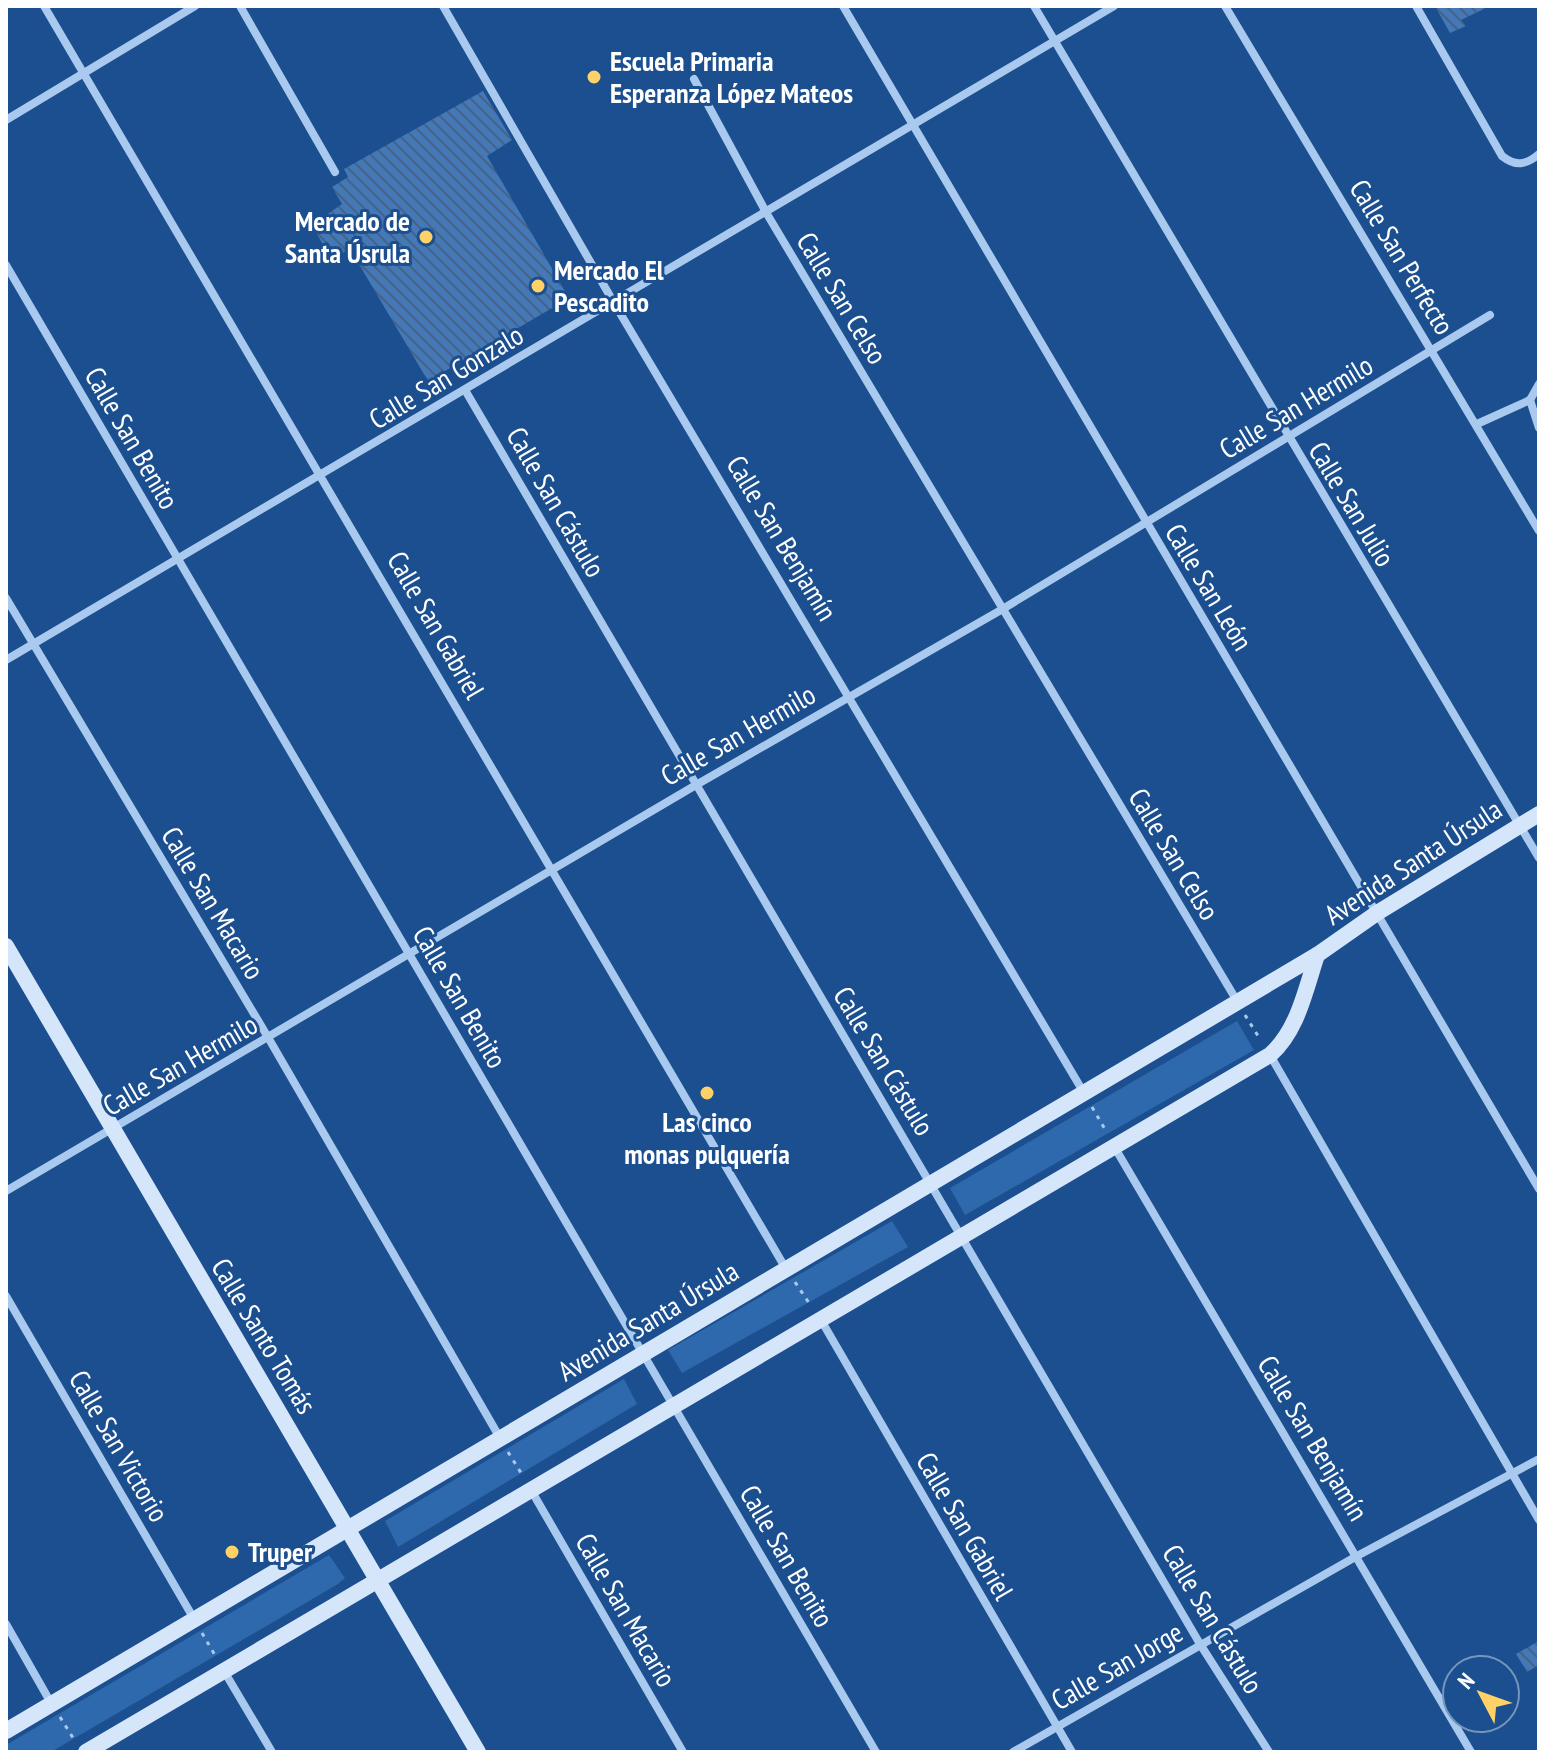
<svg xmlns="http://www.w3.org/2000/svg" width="1545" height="1758" font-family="'PT Sans Narrow',sans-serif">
  <defs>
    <pattern id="building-back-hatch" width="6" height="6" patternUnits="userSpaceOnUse" patternTransform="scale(2)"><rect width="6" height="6" fill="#4478b7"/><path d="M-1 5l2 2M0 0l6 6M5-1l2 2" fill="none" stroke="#486282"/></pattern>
  </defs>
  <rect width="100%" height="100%" fill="#1b4f8f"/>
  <g fill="#2e69ad">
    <path d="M1237,1021L1254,1050L965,1215L950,1188Z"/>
    <path d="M892,1221L908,1247L682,1373L668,1350Z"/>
    <path d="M624,1379L637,1404L398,1547L385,1521Z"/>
    <path d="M329,1555L345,1578L338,1584L51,1752H6V1745Z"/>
  </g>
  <g fill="url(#building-back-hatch)">
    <path d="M1435,6H1490L1461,20L1466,26L1450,33Z"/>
    <path d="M483,91L512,140L487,156L569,298L428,381L350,249L331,259L312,225L342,204L332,187L348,177L344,169Z"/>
    <path d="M1539,1641V1665L1527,1672L1516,1654Z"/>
  </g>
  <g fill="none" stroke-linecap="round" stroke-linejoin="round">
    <g stroke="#a9c9ee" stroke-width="3" stroke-dasharray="4 6" stroke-linecap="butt">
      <path d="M1245,1015L1260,1039"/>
      <path d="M1092,1107L1106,1131"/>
      <path d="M795,1282L811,1306"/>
      <path d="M508,1452L523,1476"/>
      <path d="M202,1633L216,1657"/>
      <path d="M60,1717L75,1741"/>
    </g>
    <g stroke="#a9c9ee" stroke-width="8">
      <path d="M44,6L786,1269"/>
      <path d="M240,6L335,172"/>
      <path d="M443,6L614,303L1084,1093"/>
      <path d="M843,6L1539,1189"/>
      <path d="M1034,6L1539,858"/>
      <path d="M1225,6L1539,531"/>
      <path d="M1416,6L1502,156C1516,167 1526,165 1539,154"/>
      <path d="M694,79L767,214L1237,1001"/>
      <path d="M6,120L195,6"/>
      <path d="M6,265L876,1752"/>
      <path d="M465,390L1200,1644L1269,1752"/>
      <path d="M1530,400L1539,428"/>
      <path d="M1530,400L1539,384"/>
      <path d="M1477,424L1530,400"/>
      <path d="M6,598L269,1039L500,1438"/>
      <path d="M6,660L1114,6"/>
      <path d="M1270,1055L1539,1520"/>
      <path d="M1115,1148L1471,1752"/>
      <path d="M6,1191L696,785L1001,610L1490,315"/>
      <path d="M6,1296L194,1619"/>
      <path d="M821,1320L1072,1752"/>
      <path d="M531,1490L683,1752"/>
      <path d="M6,1624L51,1703"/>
      <path d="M224,1671L272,1752"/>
      <path d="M1013,1752L1357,1556L1539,1459"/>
    </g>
    <g stroke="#d6e6fa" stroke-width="16">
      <path d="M6,946L478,1752"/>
      <path d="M6,1731L1317,955L1377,913L1539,814"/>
      <path d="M86,1752L1270,1055C1298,1030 1305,991 1317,955"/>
    </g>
  </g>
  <g fill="#ffd166" stroke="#1b4f8f" stroke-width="3">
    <circle cx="594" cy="77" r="8"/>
    <circle cx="426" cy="237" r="8"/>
    <circle cx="538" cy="286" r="8"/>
    <circle cx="707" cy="1093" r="8"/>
    <circle cx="232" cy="1552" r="8"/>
  </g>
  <g text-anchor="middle" stroke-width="6" stroke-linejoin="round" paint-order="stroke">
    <g font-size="28" font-weight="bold" fill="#fff" stroke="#1b4f8f" text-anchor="start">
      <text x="610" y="71">Escuela Primaria<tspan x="610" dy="32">Esperanza López Mateos</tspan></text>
      <text x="410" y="231" text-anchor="end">Mercado de<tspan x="410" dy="32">Santa Úsrula</tspan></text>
      <text x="554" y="280">Mercado El<tspan x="554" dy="32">Pescadito</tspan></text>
      <text x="707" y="1132" text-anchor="middle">Las cinco<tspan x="707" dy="32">monas pulquería</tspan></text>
      <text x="248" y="1562">Truper</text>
    </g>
    <g font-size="28" fill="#fff" stroke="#1b4f8f">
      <text transform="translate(1402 257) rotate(59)" y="10">Calle San Perfecto</text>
      <text transform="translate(842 298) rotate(59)" y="10">Calle San Celso</text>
      <text transform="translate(446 377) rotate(-31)" y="10">Calle San Gonzalo</text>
      <text transform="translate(1296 407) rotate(-31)" y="10">Calle San Hermilo</text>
      <text transform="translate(132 438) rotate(60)" y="10">Calle San Benito</text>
      <text transform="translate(556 502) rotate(60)" y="10">Calle San Cástulo</text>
      <text transform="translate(1352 504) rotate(59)" y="10">Calle San Julio</text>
      <text transform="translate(782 538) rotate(59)" y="10">Calle San Benjamín</text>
      <text transform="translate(1209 587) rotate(59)" y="10">Calle San León</text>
      <text transform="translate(436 625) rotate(60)" y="10">Calle San Gabriel</text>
      <text transform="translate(738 735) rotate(-30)" y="10">Calle San Hermilo</text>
      <text transform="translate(1174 854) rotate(59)" y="10">Calle San Celso</text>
      <text transform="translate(1413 862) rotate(-33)" y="10">Avenida Santa Úrsula</text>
      <text transform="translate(213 903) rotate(59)" y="10">Calle San Macario</text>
      <text transform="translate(460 997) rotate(60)" y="10">Calle San Benito</text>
      <text transform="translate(884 1061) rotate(59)" y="10">Calle San Cástulo</text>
      <text transform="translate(180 1065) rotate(-30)" y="10">Calle San Hermilo</text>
      <text transform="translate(648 1321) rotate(-31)" y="10">Avenida Santa Úrsula</text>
      <text transform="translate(264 1336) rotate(59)" y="10">Calle Santo Tomás</text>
      <text transform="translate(1313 1438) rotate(59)" y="10">Calle San Benjamín</text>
      <text transform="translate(119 1446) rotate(60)" y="10">Calle San Victorio</text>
      <text transform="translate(965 1526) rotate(60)" y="10">Calle San Gabriel</text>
      <text transform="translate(787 1556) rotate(60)" y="10">Calle San Benito</text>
      <text transform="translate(626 1610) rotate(60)" y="10">Calle San Macario</text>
      <text transform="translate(1213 1619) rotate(59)" y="10">Calle San Cástulo</text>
      <text transform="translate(1117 1666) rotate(-30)" y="10">Calle San Jorge</text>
    </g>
  </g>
  <rect width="1545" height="1758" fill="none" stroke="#ffffff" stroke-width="16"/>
  <g transform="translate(1481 1694) rotate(311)"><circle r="38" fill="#1b4f8f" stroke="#7695bc" stroke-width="2"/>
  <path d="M0-6L14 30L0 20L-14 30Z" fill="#ffd166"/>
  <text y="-12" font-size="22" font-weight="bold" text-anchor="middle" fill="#ffffff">N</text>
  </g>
</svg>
